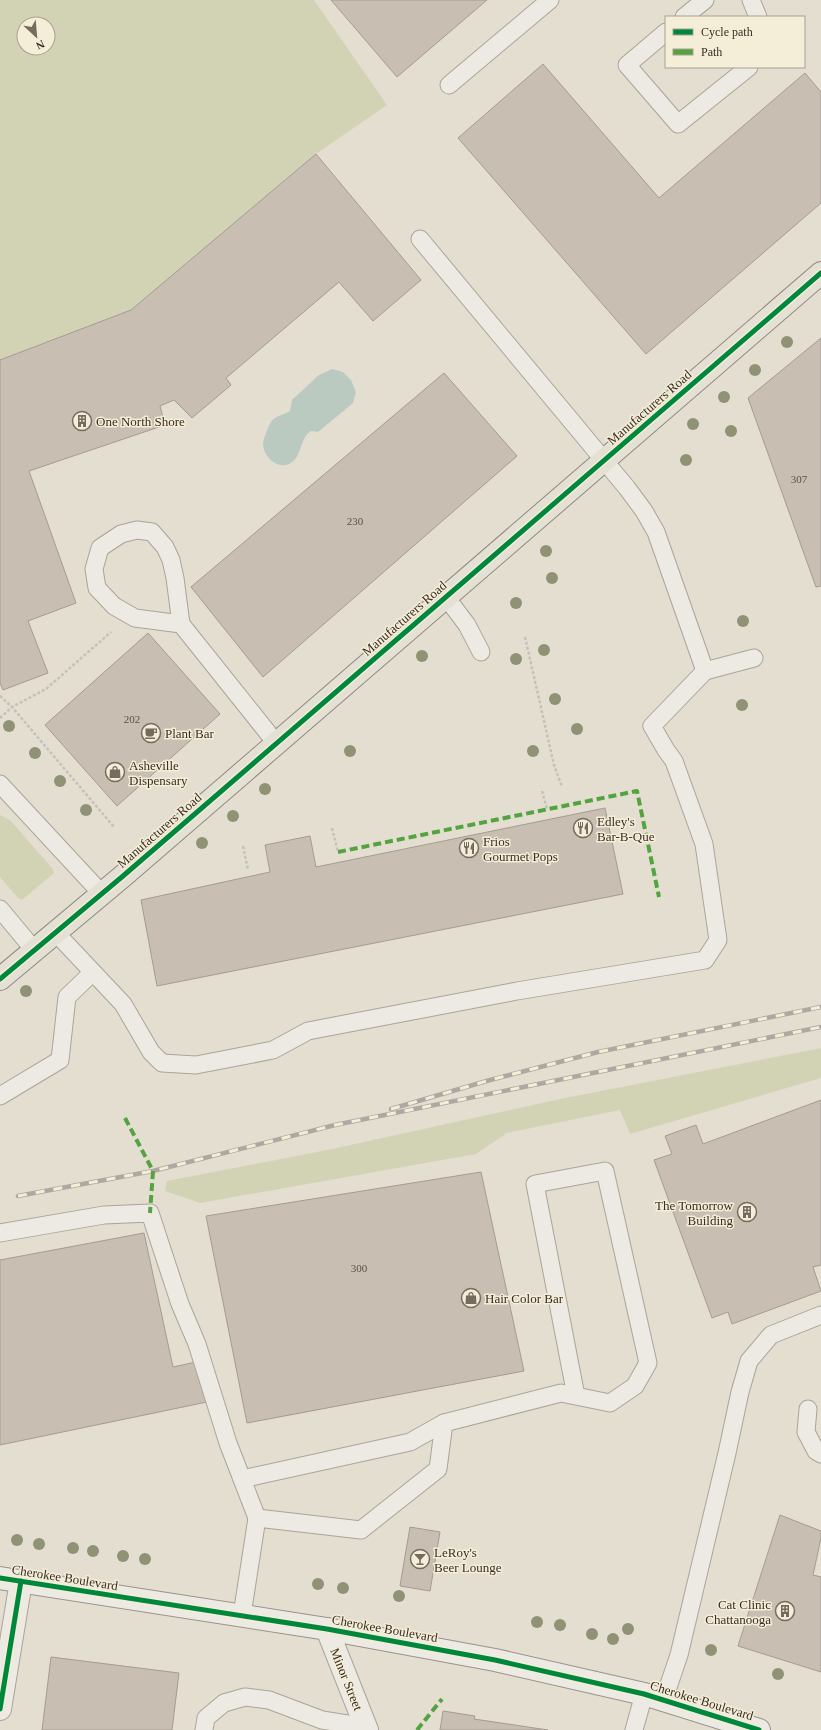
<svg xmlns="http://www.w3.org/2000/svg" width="821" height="1730" font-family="'Times New Roman',serif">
  <rect width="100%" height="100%" fill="#e4ded1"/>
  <g fill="#d2d3b4" fill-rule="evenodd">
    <path d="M0,0H314L387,105L316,154L131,310L0,360ZM24,24H48V48H24Z"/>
    <path d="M0,815L10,820L52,868L54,873L22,900L18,898L0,877Z"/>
    <path d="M821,1048V1078L630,1134L620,1110L507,1133L476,1154L200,1203L165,1191L167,1181L332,1149L560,1099Z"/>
  </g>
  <path fill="#bbcac1" d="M332,369L343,372L351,380L356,392L353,403L318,432L311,431C299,438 303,457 289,464C277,469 264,457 263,445C263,439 268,427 271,422C276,415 284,415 290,411L292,400L319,375Z"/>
  <g fill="#c8beb2" stroke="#a59b90">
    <path d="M331,0H487L397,77Z"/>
    <path d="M543,64L659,198L805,73L821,92V203L646,354L458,138Z"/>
    <path d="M316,154L421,280L373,321L339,282L226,378L231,385L192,418L174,400L160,406L165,425L29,471L76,603L28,621L48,673L3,690L0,683V360L131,310Z"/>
    <path d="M821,338V586L816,587L748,398Z"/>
    <path d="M444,373L517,456L263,677L191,587Z"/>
    <path d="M148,633L220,714L117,806L45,725Z"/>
    <path d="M605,808L623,894L157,986L141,900L270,872L265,845L310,836L316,867Z"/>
    <path d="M821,1100V1265L813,1267L821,1291L732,1324L728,1312L712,1318L654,1160L672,1154L665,1136L696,1125L703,1144Z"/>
    <path d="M481,1172L524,1371L247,1423L206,1216Z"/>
    <path d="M144,1233L173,1367L196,1362L207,1402L0,1445V1260Z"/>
    <path d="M780,1515L821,1531V1538L813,1575L821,1577V1672L738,1646Z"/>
    <path d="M410,1527L440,1532L430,1591L400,1586Z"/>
    <path d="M51,1657L179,1673L172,1730H42Z"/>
    <path d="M443,1711L475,1716L474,1719L548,1730H440Z"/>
  </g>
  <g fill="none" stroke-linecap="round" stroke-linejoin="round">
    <defs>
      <g id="lane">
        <path d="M751,0L758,17"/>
        <path d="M684,17L705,0"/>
        <path d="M666,32L627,65L678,124L749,67"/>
        <path d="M449,85L550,0"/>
        <path d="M420,239L627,488L644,511L656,532L705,671L754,658"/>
        <path d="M446,597L467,625L481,652"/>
        <path d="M181,624L135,618L114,606L97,588L94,569L100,548L121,534L137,530L152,532L165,547L171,560L175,578L181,624L276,743"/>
        <path d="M0,784L102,894"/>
        <path d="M0,909L35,951"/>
        <path d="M56,933L123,1004L151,1052L162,1063L196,1065L273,1050L308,1031L517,991L705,960L718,940L704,844L674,761L666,750L652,726L705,671"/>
        <path d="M0,1096L60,1060L67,997L92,973"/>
        <path d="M0,1233L104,1215L150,1213L180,1304L197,1344L228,1443L257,1518"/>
        <path d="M808,1409L806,1432L816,1451L821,1454"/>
        <path d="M242,1479L410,1442L444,1423"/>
        <path d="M242,1615L257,1518L361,1530L438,1469L444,1423L561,1393L610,1403L635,1386L648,1363L605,1171L535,1184L576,1396"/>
        <path d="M664,1699L679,1655L727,1453L740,1392L749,1361L771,1335L821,1315"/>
        <path d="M204,1730L206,1718L224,1703L245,1697L269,1700L322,1720L366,1727"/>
        <path d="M634,1730L644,1694"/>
      </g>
      <g id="street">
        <path d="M327,1629L367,1730"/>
        <path d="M0,1709L21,1581"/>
      </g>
      <path id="secondary" d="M0,1578L327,1629L495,1660L644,1694L759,1730"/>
      <path id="primary" d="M0,979L123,876L821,273"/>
    </defs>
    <use href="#lane" stroke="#aaa499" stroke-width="19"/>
    <use href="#street" stroke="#aaa499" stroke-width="24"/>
    <use href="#secondary" stroke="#9a938a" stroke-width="24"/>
    <use href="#primary" stroke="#8f8980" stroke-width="24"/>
    <g stroke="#c5c1b9" stroke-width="2.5" stroke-dasharray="3 2" stroke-linecap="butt">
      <path d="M525,637L554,765L562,787"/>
      <path d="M0,696L12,707L114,827"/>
      <path d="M0,718L12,707L46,689L111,632"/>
      <path d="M542,791L547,809"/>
      <path d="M332,828L338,852"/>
      <path d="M243,846L248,870"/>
    </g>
    <use href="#lane" stroke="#eceae2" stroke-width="17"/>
    <use href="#street" stroke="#eceae2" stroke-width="22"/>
    <use href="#secondary" stroke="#eceae2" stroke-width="22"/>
    <use href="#primary" stroke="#e4e0d4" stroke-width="22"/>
    <defs>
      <g id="rail">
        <path d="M391,1109L490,1080L598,1052L821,1007"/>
        <path d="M18,1196L153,1171L335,1125L821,1027"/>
      </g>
    </defs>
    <use href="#rail" stroke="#ada8a1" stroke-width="4.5"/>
    <use href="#rail" stroke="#f4edd8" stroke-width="3" stroke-dasharray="9" stroke-linecap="butt"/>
    <g stroke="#53a441" stroke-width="4" stroke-dasharray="8 4" stroke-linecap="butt">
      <path d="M338,852L637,791L659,897"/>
      <path d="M125,1118L153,1171L150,1213"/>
      <path d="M417,1730L442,1699"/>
    </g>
    <defs>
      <g id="cycleway">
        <path d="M0,979L123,876L821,273"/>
        <path d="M0,1578L327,1629L495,1660L644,1694L759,1730"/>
        <path d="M0,1709L21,1581"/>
      </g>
    </defs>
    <use href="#cycleway" stroke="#f4edd8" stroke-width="8"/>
    <use href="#cycleway" stroke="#00873e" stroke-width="5"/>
  </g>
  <g fill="#8f9275">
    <circle cx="787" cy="342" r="6"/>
    <circle cx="755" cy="370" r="6"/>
    <circle cx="724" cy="397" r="6"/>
    <circle cx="693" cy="424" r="6"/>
    <circle cx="731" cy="431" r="6"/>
    <circle cx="686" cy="460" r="6"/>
    <circle cx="546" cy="551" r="6"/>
    <circle cx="552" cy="578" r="6"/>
    <circle cx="516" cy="603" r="6"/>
    <circle cx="743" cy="621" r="6"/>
    <circle cx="544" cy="650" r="6"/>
    <circle cx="422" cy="656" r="6"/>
    <circle cx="516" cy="659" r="6"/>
    <circle cx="555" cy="699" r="6"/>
    <circle cx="742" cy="705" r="6"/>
    <circle cx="9" cy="726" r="6"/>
    <circle cx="577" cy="729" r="6"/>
    <circle cx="350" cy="751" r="6"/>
    <circle cx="533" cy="751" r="6"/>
    <circle cx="35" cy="753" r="6"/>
    <circle cx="60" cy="781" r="6"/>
    <circle cx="265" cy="789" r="6"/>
    <circle cx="86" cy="810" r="6"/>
    <circle cx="233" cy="816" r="6"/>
    <circle cx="202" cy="843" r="6"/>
    <circle cx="26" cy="991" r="6"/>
    <circle cx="17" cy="1540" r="6"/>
    <circle cx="39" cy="1544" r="6"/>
    <circle cx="73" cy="1548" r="6"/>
    <circle cx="93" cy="1551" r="6"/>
    <circle cx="123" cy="1556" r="6"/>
    <circle cx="145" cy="1559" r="6"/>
    <circle cx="318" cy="1584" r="6"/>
    <circle cx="343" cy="1588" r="6"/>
    <circle cx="399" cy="1596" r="6"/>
    <circle cx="537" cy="1622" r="6"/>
    <circle cx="560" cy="1625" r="6"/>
    <circle cx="628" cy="1629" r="6"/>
    <circle cx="592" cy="1634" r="6"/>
    <circle cx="613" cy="1639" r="6"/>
    <circle cx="711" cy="1650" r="6"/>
    <circle cx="778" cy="1674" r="6"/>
  </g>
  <defs>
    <symbol id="building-ring" viewBox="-11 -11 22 22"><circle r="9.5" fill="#f4edd8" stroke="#756b5f" stroke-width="1.5"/><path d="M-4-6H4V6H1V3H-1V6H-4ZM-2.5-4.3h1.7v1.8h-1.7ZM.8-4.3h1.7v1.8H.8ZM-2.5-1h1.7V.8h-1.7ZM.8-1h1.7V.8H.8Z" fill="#756b5f"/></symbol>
    <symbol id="cafe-ring" viewBox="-11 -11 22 22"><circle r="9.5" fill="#f4edd8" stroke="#756b5f" stroke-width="1.5"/><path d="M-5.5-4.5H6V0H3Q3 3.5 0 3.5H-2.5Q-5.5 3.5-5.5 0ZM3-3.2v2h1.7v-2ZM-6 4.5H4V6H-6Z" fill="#756b5f"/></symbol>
    <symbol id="shop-ring" viewBox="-11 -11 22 22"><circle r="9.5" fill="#f4edd8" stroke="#756b5f" stroke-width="1.5"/><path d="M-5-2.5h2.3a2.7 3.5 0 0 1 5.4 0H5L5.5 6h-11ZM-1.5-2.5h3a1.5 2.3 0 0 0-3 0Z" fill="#756b5f"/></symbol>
    <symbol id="restaurant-ring" viewBox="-11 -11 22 22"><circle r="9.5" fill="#f4edd8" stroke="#756b5f" stroke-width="1.5"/><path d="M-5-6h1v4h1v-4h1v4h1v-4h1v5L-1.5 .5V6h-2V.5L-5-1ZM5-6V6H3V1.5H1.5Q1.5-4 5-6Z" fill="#756b5f"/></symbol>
    <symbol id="bar-ring" viewBox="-11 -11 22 22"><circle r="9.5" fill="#f4edd8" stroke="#756b5f" stroke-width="1.5"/><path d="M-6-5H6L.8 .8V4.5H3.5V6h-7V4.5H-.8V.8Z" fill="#756b5f"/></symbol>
  </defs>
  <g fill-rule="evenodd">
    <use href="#building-ring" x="71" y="410" width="22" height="22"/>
    <use href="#cafe-ring" x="140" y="722" width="22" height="22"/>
    <use href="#shop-ring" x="104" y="761" width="22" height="22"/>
    <use href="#restaurant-ring" x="572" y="817" width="22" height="22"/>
    <use href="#restaurant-ring" x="458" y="837" width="22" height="22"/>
    <use href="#building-ring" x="736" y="1201" width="22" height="22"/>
    <use href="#shop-ring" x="460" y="1287" width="22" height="22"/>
    <use href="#bar-ring" x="409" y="1548" width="22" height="22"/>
    <use href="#building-ring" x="774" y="1600" width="22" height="22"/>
  </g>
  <g text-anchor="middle" stroke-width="3" stroke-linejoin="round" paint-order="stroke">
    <g font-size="11" fill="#5d5145">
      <text x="799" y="483">307</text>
      <text x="355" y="525">230</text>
      <text x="132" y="723">202</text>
      <text x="359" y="1272">300</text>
    </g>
    <g font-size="13" fill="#392d21" stroke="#f4edd8">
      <text transform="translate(649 407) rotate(-41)" y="5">Manufacturers Road</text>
      <text transform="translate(404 618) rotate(-41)" y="5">Manufacturers Road</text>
      <text transform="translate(159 830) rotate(-41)" y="5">Manufacturers Road</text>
      <text transform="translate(65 1577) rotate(9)" y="5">Cherokee Boulevard</text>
      <text transform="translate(385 1628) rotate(10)" y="5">Cherokee Boulevard</text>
      <text transform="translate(347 1679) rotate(68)" y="5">Minor Street</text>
      <text transform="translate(702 1700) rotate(17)" y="5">Cherokee Boulevard</text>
    </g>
    <g font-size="13" fill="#392d21" stroke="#f4edd8" text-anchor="start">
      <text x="96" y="426">One North Shore</text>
      <text x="165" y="738">Plant Bar</text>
      <text x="129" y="770">Asheville<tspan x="129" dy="15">Dispensary</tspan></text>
      <text x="597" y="826">Edley's<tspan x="597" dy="15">Bar-B-Que</tspan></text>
      <text x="483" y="846">Frios<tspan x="483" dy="15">Gourmet Pops</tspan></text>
      <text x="733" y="1210" text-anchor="end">The Tomorrow<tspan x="733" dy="15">Building</tspan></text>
      <text x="485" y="1303">Hair Color Bar</text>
      <text x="434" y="1557">LeRoy's<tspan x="434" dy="15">Beer Lounge</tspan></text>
      <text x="771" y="1609" text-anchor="end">Cat Clinic<tspan x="771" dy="15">Chattanooga</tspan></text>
    </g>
  </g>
  <rect x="665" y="16" width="140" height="52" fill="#f4edd8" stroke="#a9a08f"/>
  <rect x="673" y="29" width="20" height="6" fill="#00873e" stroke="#a9a08f"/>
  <text x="701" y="36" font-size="12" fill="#392d21">Cycle path</text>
  <rect x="673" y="49" width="20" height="6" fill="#53a441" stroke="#a9a08f"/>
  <text x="701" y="56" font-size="12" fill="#392d21">Path</text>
  <g transform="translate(36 36) rotate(154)"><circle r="19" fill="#f4edd8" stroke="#a9a08f"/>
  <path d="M0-3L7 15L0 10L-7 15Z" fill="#756b5f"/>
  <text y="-6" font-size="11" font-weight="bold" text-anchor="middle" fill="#392d21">N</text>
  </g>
</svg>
